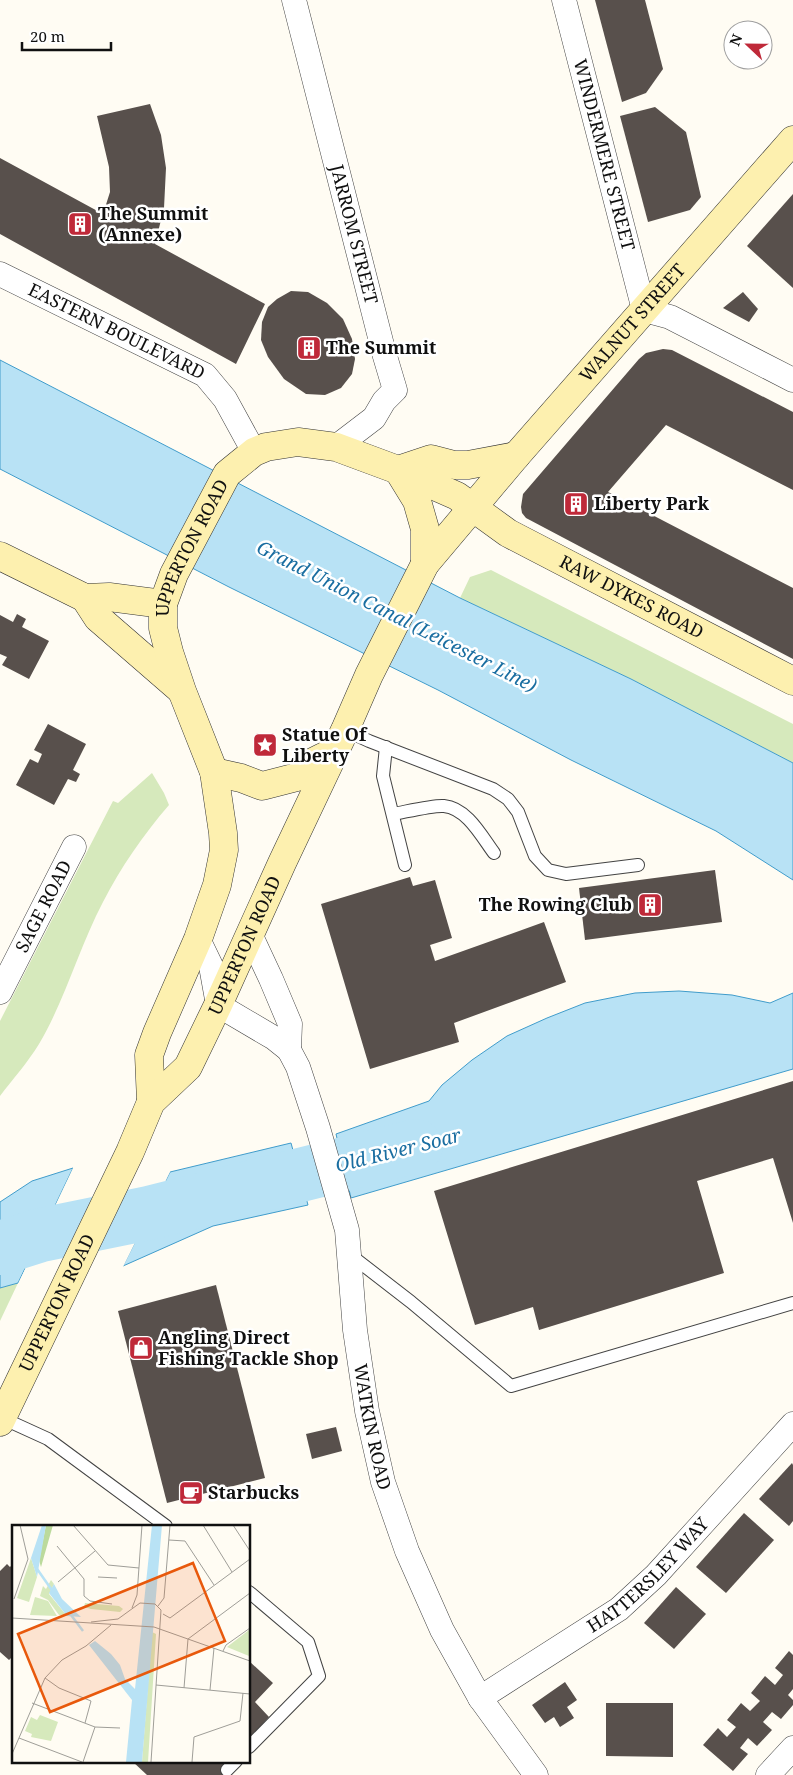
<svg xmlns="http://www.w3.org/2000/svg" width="793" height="1775" font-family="'Noto Serif',serif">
  <rect width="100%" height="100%" fill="#fffcf3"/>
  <g fill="#d6e9bc">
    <path d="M491,570L793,724V763L631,679L460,598L470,577Z"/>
    <path d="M152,773L164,793L169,805C143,835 121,867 103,902C79,948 65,1000 39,1044C28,1062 13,1079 0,1096V1021L113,801L118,803Z"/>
    <path d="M18,1283L0,1321V1288Z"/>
  </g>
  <g fill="#b8e2f5" stroke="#409ccb">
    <path d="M0,360L460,598L631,679L793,763V880L716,831L571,760L438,690L229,587L0,469Z"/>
    <path d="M679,991L732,995L770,1003L793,993V1069L351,1198L336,1134L429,1101L442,1085L472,1060L507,1036L547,1018L585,1003L635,993Z"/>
    <path d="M291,1143L308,1205L213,1226L123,1266L170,1172Z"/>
    <path d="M73,1168L18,1283L0,1288V1202L32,1181Z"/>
  </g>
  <g fill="#fffcf3">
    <path d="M74,1166L75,1169L20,1284L17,1286Z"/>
    <path d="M171,1169L170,1172L122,1269L121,1265L167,1171Z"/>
  </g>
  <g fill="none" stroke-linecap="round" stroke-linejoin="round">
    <path stroke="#b8e2f5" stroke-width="54" d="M0,1248L41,1235L149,1213L416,1146"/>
  </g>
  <g fill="#58504c">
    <path d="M595,0H645L663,69L646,93L622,102Z"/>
    <path d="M150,104L161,135L166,168L164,208L155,244L265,304L236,364L0,234V158L103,214L110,192L109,167L97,116Z"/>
    <path d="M655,107L686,132L701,197L690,210L648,222L620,116Z"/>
    <path d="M793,194V288L747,246Z"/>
    <path d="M291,291L308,292L327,303L343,319L352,339L355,359L352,374L341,388L325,395L306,394L284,379L268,357L261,340L262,322L268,307L277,299Z"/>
    <path d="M743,292L758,309L749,322L723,308Z"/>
    <path d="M663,349L672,350L793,412V490L666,425L608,492L793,588V659L526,518L522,513L521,507L523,494L639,359L646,353Z"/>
    <path d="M17,614L26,619L22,627L49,641L29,679L2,665L7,657L0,654V615L13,622Z"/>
    <path d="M48,724L86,744L73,770L80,774L76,782L68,779L54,805L16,785L30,759L38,763L42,754L34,750Z"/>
    <path d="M715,870L722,922L585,940L579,888Z"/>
    <path d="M410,877L413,886L435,880L452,938L430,945L435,961L544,922L566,982L454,1023L459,1042L370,1069L321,904Z"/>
    <path d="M793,1081V1223L773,1158L697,1181L724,1273L539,1330L533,1307L475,1325L434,1191Z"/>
    <path d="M216,1285L265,1478L167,1503L118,1311Z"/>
    <path d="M336,1427L342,1451L312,1459L306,1434Z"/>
    <path d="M792,1463L793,1465V1521L789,1526L759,1499Z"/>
    <path d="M744,1513L774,1540L726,1593L696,1567Z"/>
    <path d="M14,1563V1655L9,1660L0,1652V1571L7,1564L10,1567Z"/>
    <path d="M676,1587L706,1614L674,1649L644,1623Z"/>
    <path d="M789,1651L793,1655V1689L788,1695L793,1700V1705L781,1719L772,1712L763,1722L772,1730L757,1746L748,1738L740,1748L748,1754L733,1771L703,1745L718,1728L727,1737L736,1727L727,1720L741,1703L750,1711L760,1701L751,1693L765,1676L775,1685L783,1675L775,1668Z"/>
    <path d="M249,1661L273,1683L255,1702L269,1717L249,1739Z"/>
    <path d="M565,1682L577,1700L567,1707L574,1718L560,1727L554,1717L545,1723L532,1705Z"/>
    <path d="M606,1703H673V1757L606,1756Z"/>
    <path d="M132,1761H228V1775H147Z"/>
  </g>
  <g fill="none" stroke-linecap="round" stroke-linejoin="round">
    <defs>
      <g id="lane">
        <path d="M345,730L369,741L493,789L508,799L518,812L535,856L548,870L566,874L638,865"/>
        <path d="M386,747L383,776L405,865"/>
        <path d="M393,814C405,812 433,805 444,806C467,808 482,837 494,853"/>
        <path d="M349,1254L411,1302L511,1386L793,1303"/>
        <path d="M2,1418L48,1439L166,1526"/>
        <path d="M249,1592L308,1642L319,1676L249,1747"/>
        <path d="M227,1770L236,1761"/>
      </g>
      <g id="street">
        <path id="s1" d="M294,0L384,353L395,390L384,401L374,418L336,447"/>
        <path id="s2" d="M564,0L644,310L670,317L793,380"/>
        <path id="s3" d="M0,274L205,375L225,399L254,452"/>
        <path d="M250,934L271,979L290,1024L289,1050"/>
        <path id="s4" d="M198,939L211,966L218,1005L274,1038L289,1050L298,1067L318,1128L347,1230L355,1330L367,1411L383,1482L407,1551L442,1630L480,1698L536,1775"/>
        <path id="s5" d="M0,992L74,847"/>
        <path id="s6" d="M480,1698L619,1609L656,1575L793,1424"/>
        <path d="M768,1775L793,1748"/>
      </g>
      <g id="secondary">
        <path d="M398,470L431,459L454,465H468L516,456"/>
        <path d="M398,470L417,501L425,529V564"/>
        <path d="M0,556L85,598L109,597L163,604"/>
        <path d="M85,598L98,618L181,690"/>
        <path d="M214,772L241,778L262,786L297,777L313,762L335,751"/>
        <path id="s7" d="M151,1102L149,1055L157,1033L198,939L217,885L224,850L223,833L214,772L182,691L169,652L163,628V604L174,574L227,474L254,452L266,447L298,442L336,447L398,470L457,496L508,533L793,681"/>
        <path id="s8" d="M0,1422L130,1152L151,1102L188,1067L218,1005L282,863L345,730L369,675L425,564L516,456L793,140"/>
      </g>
    </defs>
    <use href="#lane" stroke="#434343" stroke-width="14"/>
    <use href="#street" stroke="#434343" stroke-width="25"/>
    <use href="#secondary" stroke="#323232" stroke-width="29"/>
    <use href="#lane" stroke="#fff" stroke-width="12"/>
    <use href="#street" stroke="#fff" stroke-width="24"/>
    <use href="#secondary" stroke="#fdf0af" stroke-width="28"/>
  </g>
  <defs>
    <symbol id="building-square" viewBox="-11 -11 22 22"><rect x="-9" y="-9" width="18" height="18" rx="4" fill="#bf2939" stroke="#fff"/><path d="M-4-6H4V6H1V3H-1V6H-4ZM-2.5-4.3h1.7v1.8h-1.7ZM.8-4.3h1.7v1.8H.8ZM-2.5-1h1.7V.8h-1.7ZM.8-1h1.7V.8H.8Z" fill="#fff"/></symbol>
    <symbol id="sight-square" viewBox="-11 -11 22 22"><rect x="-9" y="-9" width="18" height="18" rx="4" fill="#bf2939" stroke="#fff"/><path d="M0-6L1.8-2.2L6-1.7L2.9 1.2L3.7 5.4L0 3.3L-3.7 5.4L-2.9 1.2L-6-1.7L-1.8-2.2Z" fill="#fff"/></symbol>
    <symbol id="shop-square" viewBox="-11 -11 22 22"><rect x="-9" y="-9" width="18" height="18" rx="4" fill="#bf2939" stroke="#fff"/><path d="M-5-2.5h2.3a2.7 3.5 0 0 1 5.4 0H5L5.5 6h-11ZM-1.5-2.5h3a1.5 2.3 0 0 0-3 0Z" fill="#fff"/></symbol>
    <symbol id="cafe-square" viewBox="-11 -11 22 22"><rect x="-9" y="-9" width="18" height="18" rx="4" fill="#bf2939" stroke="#fff"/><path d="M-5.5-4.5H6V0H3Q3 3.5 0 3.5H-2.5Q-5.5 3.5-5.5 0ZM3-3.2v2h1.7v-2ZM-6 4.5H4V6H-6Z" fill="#fff"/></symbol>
  </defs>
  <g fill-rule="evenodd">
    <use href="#building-square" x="66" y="210" width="28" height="28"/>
    <use href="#building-square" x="295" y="334" width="28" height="28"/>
    <use href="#building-square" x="562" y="490" width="28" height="28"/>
    <use href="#sight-square" x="251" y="731" width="28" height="28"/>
    <use href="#building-square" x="636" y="891" width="28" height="28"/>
    <use href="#shop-square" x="127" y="1334" width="28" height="28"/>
    <use href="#cafe-square" x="177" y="1479" width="28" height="28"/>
  </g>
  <g text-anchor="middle" stroke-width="5" stroke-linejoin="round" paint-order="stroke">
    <g font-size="18" fill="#101010" stroke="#fff">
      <text dy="6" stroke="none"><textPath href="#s2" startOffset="160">WINDERMERE STREET</textPath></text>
      <text dy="6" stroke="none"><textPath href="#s1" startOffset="242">JARROM STREET</textPath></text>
      <text dy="6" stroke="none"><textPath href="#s8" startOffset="1279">WALNUT STREET</textPath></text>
      <text dy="6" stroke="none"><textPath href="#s3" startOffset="130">EASTERN BOULEVARD</textPath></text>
      <text dy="6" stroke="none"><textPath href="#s7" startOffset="584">UPPERTON ROAD</textPath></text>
      <text dy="6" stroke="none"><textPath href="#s7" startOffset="1118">RAW DYKES ROAD</textPath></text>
      <text dy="6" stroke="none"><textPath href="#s5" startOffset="96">SAGE ROAD</textPath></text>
      <text dy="6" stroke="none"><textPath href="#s8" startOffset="539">UPPERTON ROAD</textPath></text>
      <text dy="6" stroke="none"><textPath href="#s8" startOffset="132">UPPERTON ROAD</textPath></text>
      <text dy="6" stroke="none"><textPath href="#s4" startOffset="542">WATKIN ROAD</textPath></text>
      <text dy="6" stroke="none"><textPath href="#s6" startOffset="209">HATTERSLEY WAY</textPath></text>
    </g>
    <g font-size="18" font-weight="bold" fill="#101010" stroke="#fff" text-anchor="start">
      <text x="98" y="220">The Summit<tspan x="98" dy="21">(Annexe)</tspan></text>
      <text x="326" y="354">The Summit</text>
      <text x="594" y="510">Liberty Park</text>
      <text x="282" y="741">Statue Of<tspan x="282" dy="21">Liberty</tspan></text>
      <text x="632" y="911" text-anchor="end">The Rowing Club</text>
      <text x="158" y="1344">Angling Direct<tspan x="158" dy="21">Fishing Tackle Shop</tspan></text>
      <text x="208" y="1499">Starbucks</text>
    </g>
    <g font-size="19" font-style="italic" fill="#1a6ea1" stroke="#fff">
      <text transform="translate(397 616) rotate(27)" y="7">Grand Union Canal (Leicester Line)</text>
      <text transform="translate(398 1150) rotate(-14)" y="7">Old River Soar</text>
    </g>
  </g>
  <g transform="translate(12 1525)">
    <rect width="238" height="238" fill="#fffcf3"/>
    <path d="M19,33L25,52L17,77L5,73ZM39,55L42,59L37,69L55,91L47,90L36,75L28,71L31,61L34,64ZM23,72L36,76L45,91L18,90ZM73,78L107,81L111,84L108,87L79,84L72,82ZM237,105V131L215,122ZM140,107L144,109L136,237H130ZM28,190L46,197L39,216L19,212L20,209L13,206L19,192L25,195Z" fill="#d6e9bc"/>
    <path d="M34,0H41L29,42L27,35Z" fill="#bbda9c"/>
    <path d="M30,0H34L25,52L19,33ZM140,0H150L130,237H114L120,175L77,120L83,116L99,129L108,140L113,154L123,164ZM42,59L50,74L69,92L55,91L37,68Z" fill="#b8e2f5"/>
    <path fill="none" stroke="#b8e2f5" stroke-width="2.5" d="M23,41L44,71M56,86L71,106"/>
    <path fill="none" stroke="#9f9e98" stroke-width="1" d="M61,0L96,40L127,43M191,0L220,47M221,0L238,26M157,15L173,16L202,60M45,21L72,54V71L78,76L100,79M86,52L105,53M46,57L83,26M2,74L16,34L8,0M146,81L152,73L158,0M120,83L125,70L130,0M151,89L158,93L238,34M0,93L142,102L238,136M79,97L106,94L128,78L143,79L149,85L139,237M211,126L214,120L238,103M33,153L47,163L79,176L73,198M144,160L238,169M172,163L176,114L238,68M198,165L202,123M20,178L83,202L108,203M7,213L70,237M0,229L33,153L50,135L74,121L99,100M71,237L83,202M180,237L182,212L228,196L231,168"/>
    <path fill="#e8590c" fill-opacity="0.15" stroke="#e8590c" stroke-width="2.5" d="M181,38L213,116L38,187L6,109Z"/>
    <rect width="238" height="238" fill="none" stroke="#101010" stroke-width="2.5"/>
  </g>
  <g transform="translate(748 45) rotate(292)"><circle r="24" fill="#ffffff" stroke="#9f9f9f"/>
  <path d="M0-4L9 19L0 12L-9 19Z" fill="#bf2939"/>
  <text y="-8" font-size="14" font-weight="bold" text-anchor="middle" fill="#101010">N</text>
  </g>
  <path d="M22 42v8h89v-8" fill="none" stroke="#101010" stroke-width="2.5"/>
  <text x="30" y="42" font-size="15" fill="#101010" stroke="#ffffff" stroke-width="4" paint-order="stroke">20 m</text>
</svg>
